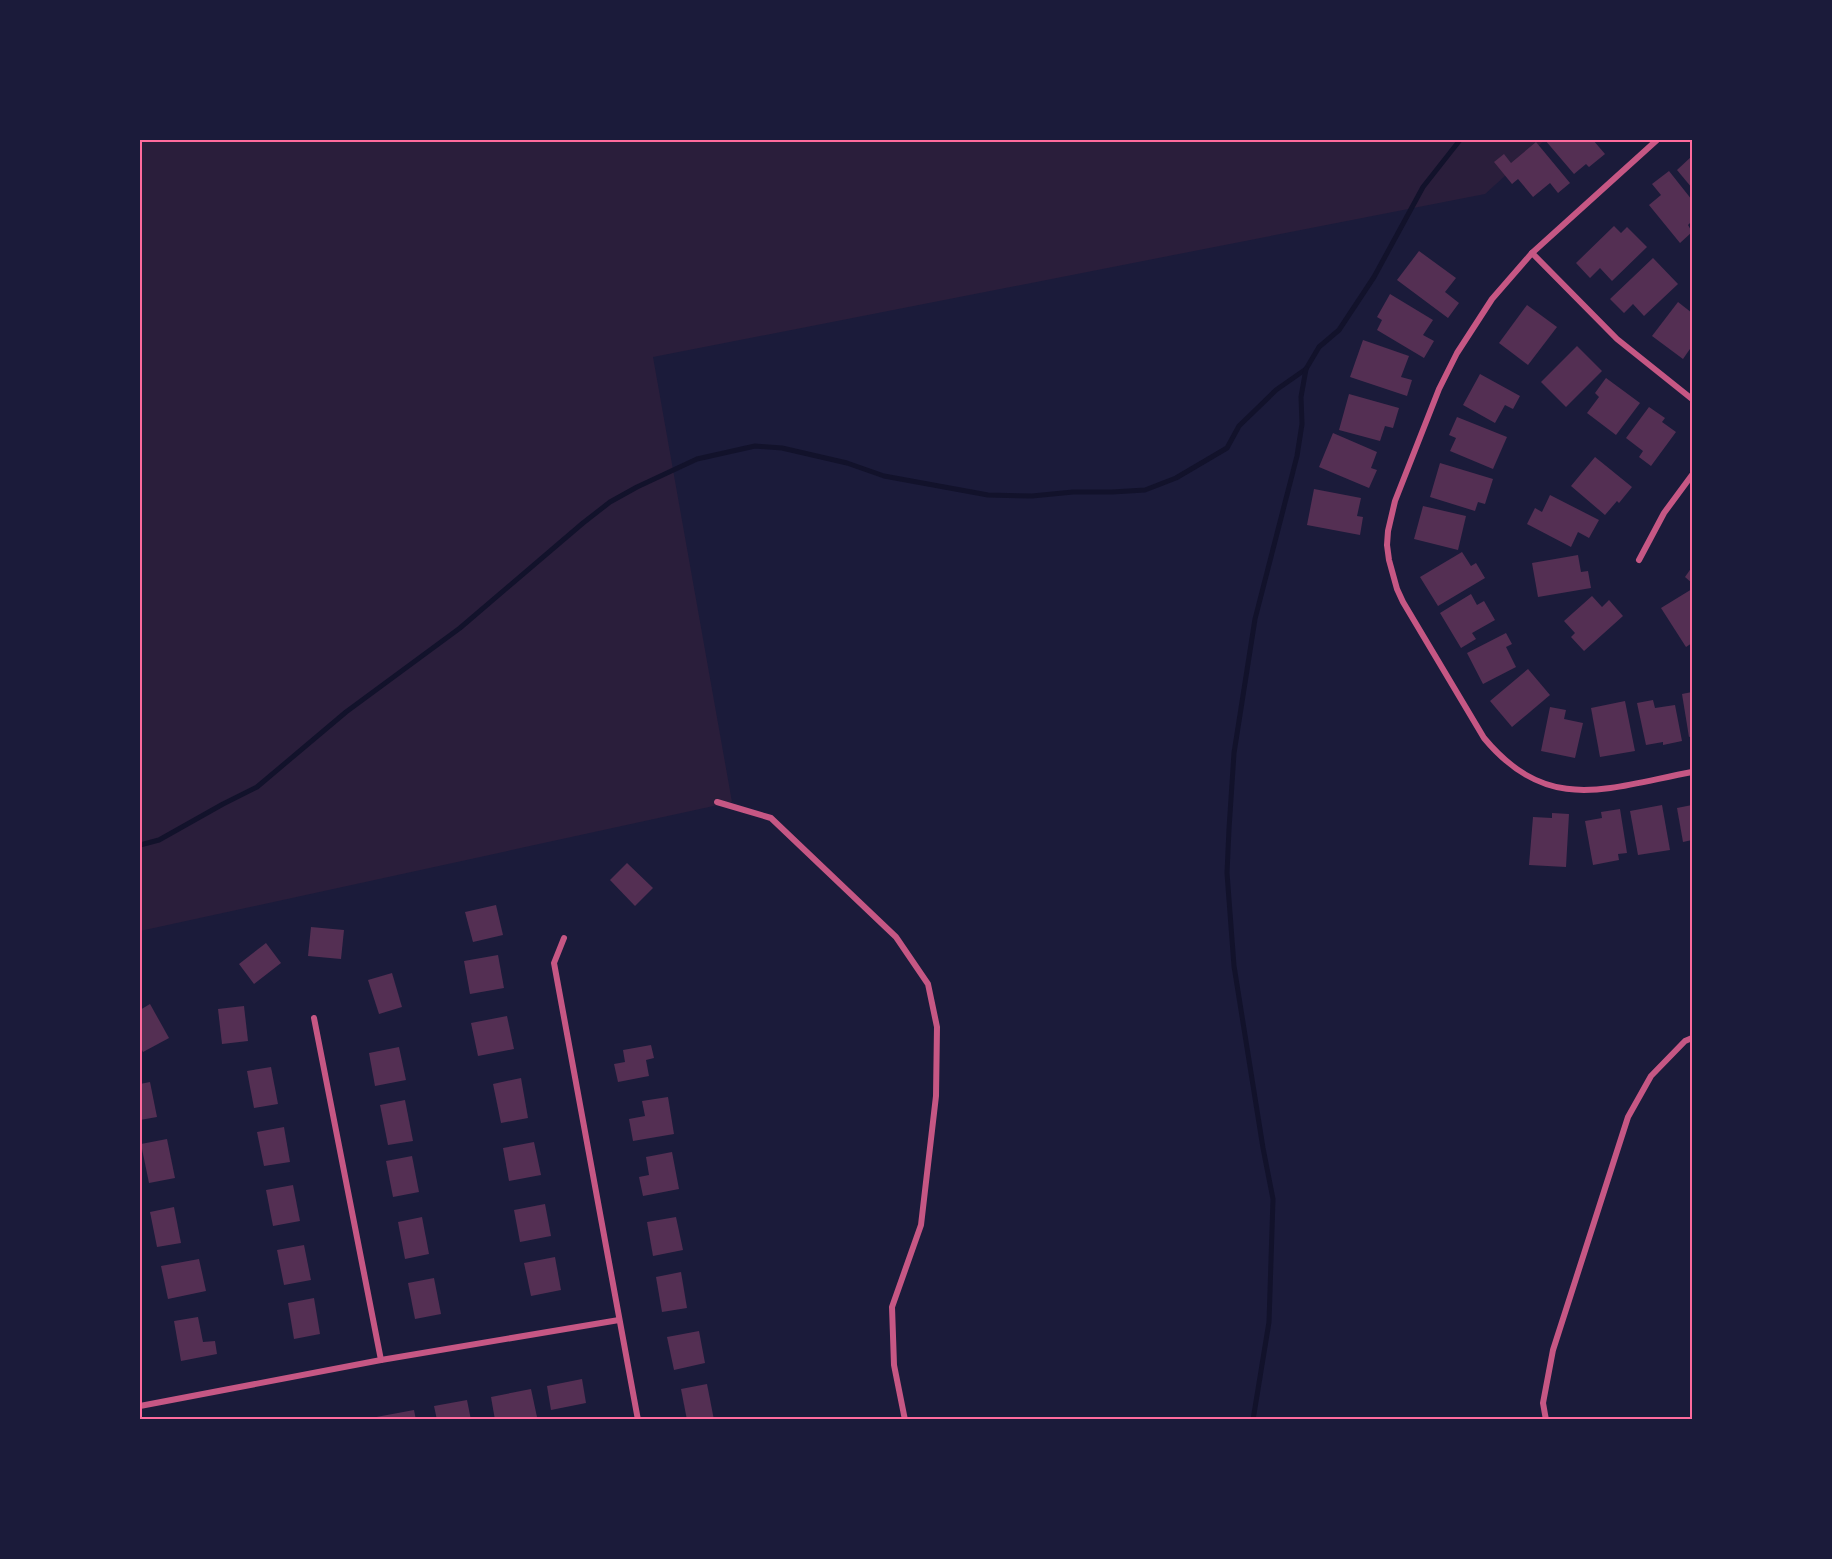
<svg xmlns="http://www.w3.org/2000/svg" width="1832" height="1559" font-family="'Archivo Narrow',sans-serif">
  <rect width="100%" height="100%" fill="#1b1b3a"/>
  <path fill="#2a1e3b" d="M140,140H1545L1485,194L653,357L732,802L140,931Z"/>
  <g fill="none" stroke-linecap="round" stroke-linejoin="round">
    <g stroke="#12122b" stroke-width="5">
      <path d="M140,845L159,840L223,804L257,787L346,712L460,628L583,523L610,502L637,487L697,459L755,446L782,448L847,463L884,476L988,495L1032,496L1073,492H1112L1145,490L1176,478L1227,448L1239,426L1276,390L1306,369L1319,347L1339,330L1374,277L1423,187L1460,140"/>
      <path d="M1253,1420L1269,1322L1273,1199L1263,1148L1234,966L1227,873L1229,829L1234,753L1255,619L1297,456L1302,424L1301,397L1306,369"/>
    </g>
  </g>
  <g fill="#542f53">
    <path d="M1545,140H1593L1605,154L1589,167L1586,164L1574,174Z"/>
    <path d="M1536,142L1570,183L1558,193L1550,183L1533,197L1518,179L1512,184L1494,162L1504,154L1511,163Z"/>
    <path d="M1692,156V188L1677,170Z"/>
    <path d="M1669,171L1692,200V221L1688,225L1692,232L1680,243L1649,205L1661,195L1652,184Z"/>
    <path d="M1614,226L1621,233L1627,227L1647,247L1612,281L1600,268L1590,278L1576,263Z"/>
    <path d="M1419,251L1456,278L1445,292L1459,303L1448,318L1397,280Z"/>
    <path d="M1653,258L1678,284L1644,316L1633,304L1624,313L1610,299Z"/>
    <path d="M1390,294L1433,320L1423,335L1434,341L1424,358L1377,330L1382,320L1377,317Z"/>
    <path d="M1678,302L1692,313V346L1683,359L1652,336Z"/>
    <path d="M1527,305L1557,327L1528,365L1499,343Z"/>
    <path d="M1363,340L1409,356L1401,377L1412,380L1407,396L1350,377Z"/>
    <path d="M1577,346L1602,371L1566,407L1541,382Z"/>
    <path d="M1480,374L1520,396L1513,409L1505,405L1495,423L1463,405Z"/>
    <path d="M1606,378L1640,403L1616,435L1587,413L1599,397L1595,393Z"/>
    <path d="M1349,394L1399,408L1393,428L1385,426L1380,441L1339,430Z"/>
    <path d="M1649,407L1665,418L1662,422L1676,432L1651,466L1639,457L1643,451L1626,438Z"/>
    <path d="M1457,417L1507,437L1493,469L1450,451L1456,438L1449,435Z"/>
    <path d="M1333,433L1377,452L1371,468L1377,470L1369,488L1319,467Z"/>
    <path d="M1595,457L1632,487L1619,503L1617,501L1605,515L1571,486Z"/>
    <path d="M1440,463L1493,479L1485,504L1478,502L1475,511L1430,497Z"/>
    <path d="M1314,489L1361,498L1357,516L1363,517L1360,535L1307,525Z"/>
    <path d="M1550,495L1599,520L1589,538L1578,532L1571,547L1527,524L1535,508L1542,512Z"/>
    <path d="M1423,506L1466,516L1458,550L1414,539Z"/>
    <path d="M1462,552L1471,566L1476,563L1485,578L1438,606L1420,577Z"/>
    <path d="M1578,555L1581,572L1588,571L1591,588L1538,597L1532,563Z"/>
    <path d="M1692,567V583L1685,577Z"/>
    <path d="M1692,589V643L1686,647L1661,608Z"/>
    <path d="M1471,594L1477,605L1484,601L1495,620L1472,633L1476,639L1461,648L1440,613Z"/>
    <path d="M1592,596L1602,607L1609,600L1623,616L1584,651L1571,637L1575,633L1564,621Z"/>
    <path d="M1506,633L1512,644L1506,647L1516,667L1483,684L1467,653Z"/>
    <path d="M1528,669L1550,695L1512,727L1490,701Z"/>
    <path d="M1692,692V736L1689,737L1682,694Z"/>
    <path d="M1653,700L1655,708L1675,705L1682,741L1663,745V742L1646,745L1637,703Z"/>
    <path d="M1625,701L1635,751L1600,757L1591,708Z"/>
    <path d="M1550,707L1566,710L1564,719L1583,723L1575,758L1541,751Z"/>
    <path d="M1662,805L1670,850L1638,855L1630,811Z"/>
    <path d="M1692,805V840L1683,842L1677,808Z"/>
    <path d="M1620,809L1627,853L1618,854L1619,860L1593,865L1585,821L1602,818L1601,812Z"/>
    <path d="M1552,813L1569,814L1566,867L1529,865L1533,817L1552,818Z"/>
    <path d="M627,863L653,888L635,906L610,880Z"/>
    <path d="M496,905L503,935L473,942L465,912Z"/>
    <path d="M311,927L344,930L341,959L308,956Z"/>
    <path d="M266,943L281,963L254,984L239,964Z"/>
    <path d="M498,955L504,988L470,994L464,961Z"/>
    <path d="M392,973L402,1007L379,1014L368,980Z"/>
    <path d="M150,1004L169,1038L143,1052L140,1046V1010Z"/>
    <path d="M244,1006L248,1041L222,1044L218,1009Z"/>
    <path d="M507,1016L514,1049L478,1056L471,1023Z"/>
    <path d="M651,1045L654,1058L646,1060L649,1076L618,1082L614,1064L625,1062L623,1050Z"/>
    <path d="M399,1047L406,1080L375,1086L369,1053Z"/>
    <path d="M271,1067L278,1104L254,1108L247,1071Z"/>
    <path d="M521,1078L528,1118L501,1123L493,1084Z"/>
    <path d="M150,1082L157,1117L140,1120V1084Z"/>
    <path d="M668,1097L674,1134L633,1141L629,1119L645,1116L642,1101Z"/>
    <path d="M405,1100L413,1141L388,1145L380,1105Z"/>
    <path d="M284,1127L290,1162L264,1166L257,1132Z"/>
    <path d="M167,1139L175,1178L149,1183L141,1144Z"/>
    <path d="M534,1142L541,1175L509,1181L503,1148Z"/>
    <path d="M672,1152L679,1189L643,1196L639,1177L649,1175L646,1157Z"/>
    <path d="M412,1156L419,1192L393,1197L386,1161Z"/>
    <path d="M293,1185L300,1221L273,1226L266,1190Z"/>
    <path d="M545,1204L551,1236L520,1242L514,1210Z"/>
    <path d="M174,1207L181,1243L157,1247L150,1212Z"/>
    <path d="M422,1217L429,1254L405,1259L398,1222Z"/>
    <path d="M676,1217L683,1250L653,1256L647,1222Z"/>
    <path d="M304,1245L311,1280L284,1285L277,1250Z"/>
    <path d="M555,1257L561,1290L531,1296L524,1263Z"/>
    <path d="M199,1259L206,1291L168,1299L161,1266Z"/>
    <path d="M681,1272L687,1308L662,1312L656,1277Z"/>
    <path d="M434,1278L441,1314L415,1319L408,1283Z"/>
    <path d="M314,1298L320,1334L294,1339L288,1303Z"/>
    <path d="M198,1317L203,1342L215,1341L217,1354L181,1361L174,1321Z"/>
    <path d="M699,1331L705,1363L674,1370L667,1337Z"/>
    <path d="M582,1379L586,1403L551,1410L547,1386Z"/>
    <path d="M707,1384L714,1420H687L681,1389Z"/>
    <path d="M531,1389L537,1417L523,1420H495L491,1397Z"/>
    <path d="M467,1400L471,1420H437L434,1406Z"/>
    <path d="M414,1410L416,1420H371V1418Z"/>
  </g>
  <g fill="none" stroke-linecap="round" stroke-linejoin="round">
    <g stroke="#c65784" stroke-width="6">
      <path d="M1657,140L1532,253L1492,299L1457,353L1439,389L1395,501L1388,531L1387,545L1389,560L1397,589L1403,602L1484,738C1548,815 1607,788 1692,772"/>
      <path d="M1532,253L1617,339L1692,399"/>
      <path d="M1639,560L1664,513L1692,475"/>
      <path d="M717,802L771,818L896,937L928,984L937,1027L936,1096L921,1225L892,1307L894,1365L905,1420"/>
      <path d="M564,938L554,963L638,1420"/>
      <path d="M314,1018L381,1360"/>
      <path d="M140,1406L381,1360L619,1320"/>
      <path d="M1546,1420L1543,1403L1553,1350L1628,1117L1651,1076L1685,1041L1692,1038"/>
    </g>
  </g>
  <rect width="1832" height="1559" fill="none" stroke="#1b1b3a" stroke-width="282"/>
  <rect x="141" y="141" width="1550" height="1277" fill="none" stroke="#ff6b9d" stroke-width="2"/>
</svg>
